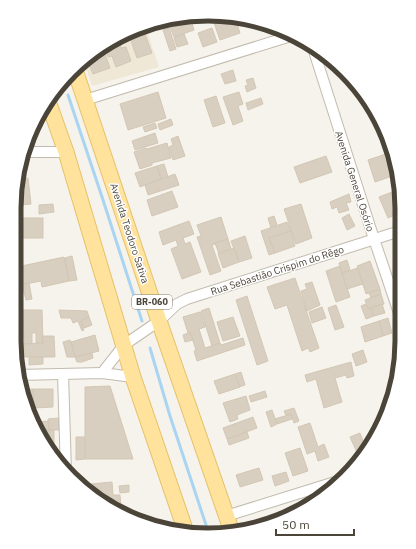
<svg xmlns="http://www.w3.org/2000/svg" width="416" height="549" font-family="'IBM Plex Sans',sans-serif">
  <rect width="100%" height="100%" fill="#f6f3ec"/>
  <path fill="#efe8d6" d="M146,28L159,67L92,86L84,62L100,47Z"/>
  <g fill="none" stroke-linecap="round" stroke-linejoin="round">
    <g stroke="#a9d4f2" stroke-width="3">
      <path d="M68,95L103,200L142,321"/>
      <path d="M150,348L170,416L209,534"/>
    </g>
  </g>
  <g fill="#d8cfc1" stroke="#d3c7b4">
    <path d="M233,18H235L240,33L220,40L213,20L217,19L219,23Z"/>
    <path d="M191,20L194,30L174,37L170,27Z"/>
    <path d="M169,28L176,49L170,51L163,30Z"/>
    <path d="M212,28L217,42L203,47L198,33Z"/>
    <path d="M143,29L152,53L137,58L129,35Z"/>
    <path d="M184,34L188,44L177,47L174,38Z"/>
    <path d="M118,39L121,48L126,47L131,61L116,67L112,56L108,57L104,45Z"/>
    <path d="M102,46L110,68L93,74L87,59Z"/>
    <path d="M233,70L236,81L225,84L221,74Z"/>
    <path d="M253,78L256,88L247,92L245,86L248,85L246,80Z"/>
    <path d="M158,92L166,118L128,130L120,104Z"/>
    <path d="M239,92L243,104L238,106L243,121L233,125L223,97Z"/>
    <path d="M216,96L225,123L213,127L204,100Z"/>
    <path d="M261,98L263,104L248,110L246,103Z"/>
    <path d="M171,119L173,125L160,130L158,124Z"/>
    <path d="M155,123L157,128L145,132L143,127Z"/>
    <path d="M155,133L158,143L135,150L132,141Z"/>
    <path d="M178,136L185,156L173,160L169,147L173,145L171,139Z"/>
    <path d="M167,143L171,158L152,163V165L140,169L134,152L146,148L147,149Z"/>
    <path d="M386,154L391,168L396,166L398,174L375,182L368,160Z"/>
    <path d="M326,156L332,172L300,183L294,167Z"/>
    <path d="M164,164L168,177L161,179L157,166Z"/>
    <path d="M157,166L161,179L140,187L135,173Z"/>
    <path d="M175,174L179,185L148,195L145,185Z"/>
    <path d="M28,178L31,204L19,205L20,179Z"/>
    <path d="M400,189V213L388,218L379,197Z"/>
    <path d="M172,191L178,207L152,216L147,200Z"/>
    <path d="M349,194L351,202L346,203L349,210L339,213L337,207L332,209L330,202Z"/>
    <path d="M53,204L54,212L39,214V205Z"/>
    <path d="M301,204L312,238L296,244L284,209Z"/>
    <path d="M349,214L355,226L347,230L342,218Z"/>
    <path d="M274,216L277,225L271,228L268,218Z"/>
    <path d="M221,217L228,239L212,245L221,271L210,275L197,237L201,236L197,225Z"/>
    <rect x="22" y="218" width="21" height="20"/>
    <path d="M189,221L194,234L183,238L185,244L190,242L201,272L182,279L171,249L178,246L176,240L163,245L159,232Z"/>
    <path d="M287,222L291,231L269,238L275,253L269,255L261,231Z"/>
    <path d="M291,231L295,246L275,253L269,238Z"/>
    <path d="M245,236L252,258L239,262L231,241Z"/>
    <path d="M228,239L231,249L219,254L215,243Z"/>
    <path d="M234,248L239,262L223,268L218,254Z"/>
    <path d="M72,256L77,280L69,281L65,258Z"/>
    <path d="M64,257L69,281L42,287L41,281L20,285L17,267Z"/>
    <path d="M347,260L350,270L342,273L339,263Z"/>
    <path d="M370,261L380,289L366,294L357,266Z"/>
    <path d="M340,266L350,297L336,302L326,271Z"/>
    <path d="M358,268L363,284L347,289L342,273Z"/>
    <path d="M295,278L319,348L310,352L308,348L302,351L287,305L275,309L267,287Z"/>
    <path d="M312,282L320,305L307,311L301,291L307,289L305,284Z"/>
    <path d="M29,283L32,299L26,300L22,285Z"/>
    <path d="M380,289L381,294L371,298L369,293Z"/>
    <path d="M381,294L384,304L368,309L365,300Z"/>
    <path d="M247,296L268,361L257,365L236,300Z"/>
    <path d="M366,304L368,309L371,308L374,316L366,319L361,306Z"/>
    <path d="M382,304L385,313L374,316L371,308Z"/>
    <path d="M336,305L344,327L335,330L328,308Z"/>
    <path d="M322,307L326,318L312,323L309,312Z"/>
    <path d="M209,308L220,343L212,346L201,311Z"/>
    <path d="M23,310H42L43,343L36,344V333H32V344H24Z"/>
    <path d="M59,310L87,311L89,317L81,321L84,330L82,331L78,321L73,323L71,318H61Z"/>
    <path d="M15,312H21L22,346H15L14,341Z"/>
    <path d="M200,312L205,327L199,329L205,348L220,343L221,345L243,338L245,345L197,361L194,351L196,350L190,332L188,333L183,317Z"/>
    <path d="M89,317L92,325L84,328L81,321Z"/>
    <path d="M233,317L240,336L223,341L217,322Z"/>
    <path d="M388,318L392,333L383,336L379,321Z"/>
    <path d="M379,321L383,336L365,342L361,327Z"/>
    <path d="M190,332L193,340L185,342L183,335Z"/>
    <path d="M95,335L99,351L75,357L71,342Z"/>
    <path d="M42,336H54L55,357H24V344L43,343Z"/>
    <path d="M70,340L71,342L75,357H67L63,342Z"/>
    <path d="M15,346H22V357H16Z"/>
    <path d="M363,350L367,362L356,366L352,354Z"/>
    <path d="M92,353L93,358L82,362H77L75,357Z"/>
    <path d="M29,357H43V364L29,365Z"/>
    <path d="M351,362L354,376L347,378L346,375L335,378L342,402L324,408L316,379L307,382L305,375Z"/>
    <path d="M241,372L245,385L239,387L235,374Z"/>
    <path d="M235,374L240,387L219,394L214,381Z"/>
    <path d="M110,386L133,459H85V387Z"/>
    <path d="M33,389H53V407L34,408Z"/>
    <path d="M33,389L34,412H29L20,390Z"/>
    <path d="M265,391L267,397L251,402L249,396Z"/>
    <path d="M246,396L250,410L237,415L238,419L230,422L223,403Z"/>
    <path d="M294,408L299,421L294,423L291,414L286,415L284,411Z"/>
    <path d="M272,410L277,424L271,427L266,412Z"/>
    <path d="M291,414L292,419L277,424L275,419Z"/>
    <path d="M253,417L257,428L227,439L223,428Z"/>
    <path d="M59,418V430H49L48,419Z"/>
    <path d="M48,421L49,430H38V422Z"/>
    <path d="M310,423L318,447L324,444L329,457L318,461L315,451L307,454L298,427Z"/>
    <path d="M43,430H49V450L43,442Z"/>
    <path d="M49,430H54V452H51L49,450Z"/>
    <path d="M247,432L249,438L229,445L227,439Z"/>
    <path d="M360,433L366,449L359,457L350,437Z"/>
    <path d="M76,437H85V459L76,460Z"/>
    <path d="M300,448L308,471L293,476L285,453Z"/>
    <path d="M259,468L263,480L240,487L236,475Z"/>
    <path d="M286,472L289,481L275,486L272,476Z"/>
    <path d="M112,482L113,495H120L121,506H114V509L104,502V500H101L91,493V484Z"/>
    <path d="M129,485V492L120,493L119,486Z"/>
    <path d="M276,518L277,521L271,525L260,527L259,524Z"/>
  </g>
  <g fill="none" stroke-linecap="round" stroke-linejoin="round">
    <defs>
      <g id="street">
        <path d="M312,45L374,239L400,316"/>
        <path d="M85,100L291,36"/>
        <path d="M23,152H66"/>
        <path d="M102,373L124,345L159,321L177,304L187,299L400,231"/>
        <path d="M63,374L66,472"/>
        <path d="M18,375L102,373L133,377"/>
        <path d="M226,516L335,482"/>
      </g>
      <g id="primary">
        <path d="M75,70L159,321L232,532"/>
        <path d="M48,101L66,152L133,377L186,532"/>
      </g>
    </defs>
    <use href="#street" stroke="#c2bbae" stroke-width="12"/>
    <use href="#primary" stroke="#e6c16a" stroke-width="17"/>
    <use href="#street" stroke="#fff" stroke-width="10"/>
    <use href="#primary" stroke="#ffe39c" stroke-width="15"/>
  </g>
  <g text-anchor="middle" stroke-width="3" stroke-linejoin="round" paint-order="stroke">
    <rect fill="#fff" stroke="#817c74" stroke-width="1" x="132" y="295" width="40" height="14" rx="3"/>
    <g font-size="9" font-weight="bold" fill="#4b4439">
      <text x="152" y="305">BR-060</text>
    </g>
    <g font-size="10" fill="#4b4439" stroke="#fff">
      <text transform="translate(355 181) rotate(72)" y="4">Avenida General Osório</text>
      <text transform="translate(130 233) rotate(72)" y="4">Avenida Teodoro Sativa</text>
      <text transform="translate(277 270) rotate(-18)" y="4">Rua Sebastião Crispim do Rêgo</text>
    </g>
  </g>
  <path d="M0 0H416V549H0ZM208 21H208A187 187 0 0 1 395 208V341A187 187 0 0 1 208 528H208A187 187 0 0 1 21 341V208A187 187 0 0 1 208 21Z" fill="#fff" fill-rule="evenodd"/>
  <path fill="none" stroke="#4b4439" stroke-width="5" d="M208 21H208A187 187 0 0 1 395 208V341A187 187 0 0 1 208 528H208A187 187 0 0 1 21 341V208A187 187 0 0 1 208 21Z"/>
  <path d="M276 529v6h78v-6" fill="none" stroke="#4b4439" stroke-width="2"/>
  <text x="282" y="529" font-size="12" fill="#4b4439" stroke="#ffffff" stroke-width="3" paint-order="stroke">50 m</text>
</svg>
